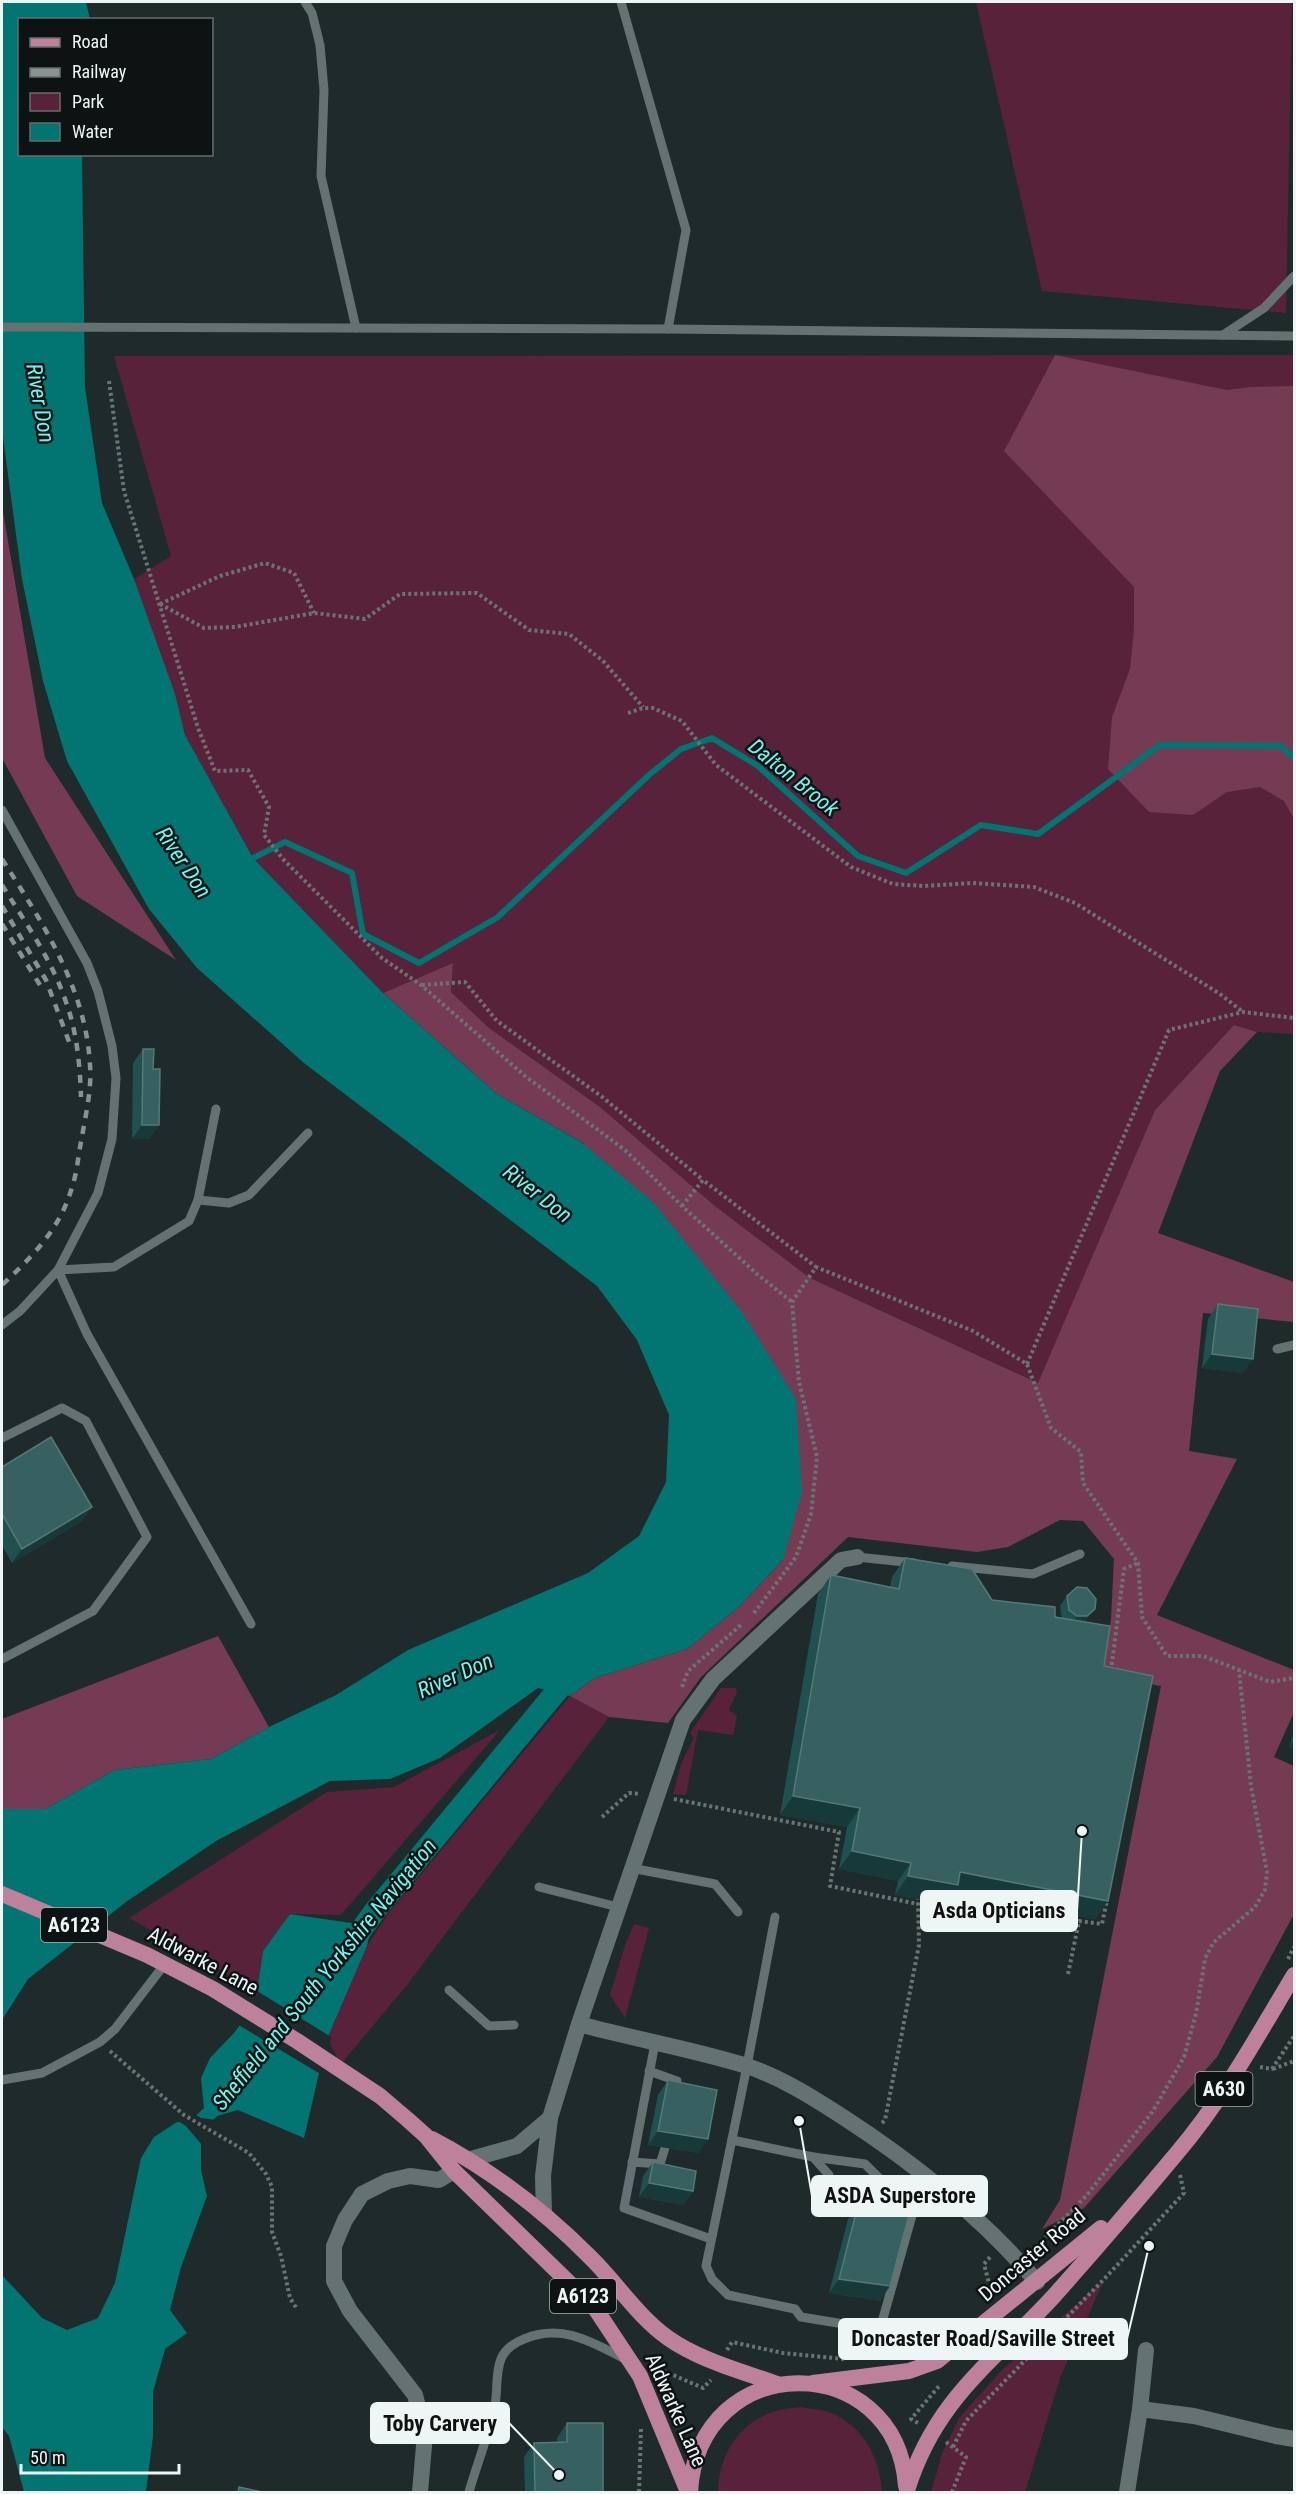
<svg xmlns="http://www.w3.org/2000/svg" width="1296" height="2494" font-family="'Roboto Condensed',sans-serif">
  <rect width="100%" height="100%" fill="#1f2b2b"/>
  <g fill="#58223a">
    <path d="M976,2H1292L1286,313L1042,291Z"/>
    <path d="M1294,355V1034L1257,1032L1234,1025L1155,1110L1039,1383L810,1278L715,1206L600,1107L489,1028L451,992L453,963L383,993L253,858L185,735L134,579L171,556L114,356Z"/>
    <path d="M721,1688H736L737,1692L729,1710L737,1716L733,1735L698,1730L686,1795L673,1794L681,1764L694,1738L690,1733Z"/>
    <path d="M570,1696L609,1717L407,1985L341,2064L327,2039L367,1946L388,1914Z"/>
    <path d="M500,1730L341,1915L290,1914L263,1951L257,1991L129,1918L327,1792L394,1787Z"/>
    <path d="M634,1924L649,1928L625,2018L610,1995L625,1945Z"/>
    <path d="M1104,2280L1060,2378L1025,2492H931L943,2451L959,2418L1001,2371Z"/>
    <path d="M801,2407C810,2409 820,2409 829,2412C863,2425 880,2458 882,2492H718C719,2457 737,2424 773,2412C781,2409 792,2408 801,2407Z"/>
  </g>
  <g fill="#753b53">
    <path d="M1055,355L1227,390L1250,387L1294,386V819L1284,801L1260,787L1227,792L1193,815L1149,812L1108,769L1112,717L1130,669L1134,629V587L1004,451Z"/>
    <path d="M2,506L45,758L176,960L77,896L2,758Z"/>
    <path d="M453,963L451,992L489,1028L600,1107L715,1206L810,1278L1038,1383L1155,1110L1234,1025L1257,1032L1220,1071L1158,1233L1294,1282V1322L1203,1313L1189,1451L1237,1459L1157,1615L1294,1670V1712L1274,1757L1294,1766V1914L1217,2057L1084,2208L1042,2229L1060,2200L1161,1686L1103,1676L1111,1619L1114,1559L1083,1521L1060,1520L1008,1547L977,1552L848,1537L701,1677L668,1723L609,1717L570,1696L595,1678L687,1649L738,1608L783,1560L583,1143L497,1094L383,993Z"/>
    <path d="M218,1636L269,1727L211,1759L115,1770L45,1809H2V1719Z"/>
  </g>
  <g fill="#027471">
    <path d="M2,2H86L90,19L20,20V154L82,155L85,387L102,503L134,579L175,694L185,735L253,858L383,993L497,1094L581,1142L653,1202L742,1312L796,1399L802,1492L783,1560L738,1608L687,1649L595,1678L570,1696L538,1688L440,1758L390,1779L330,1781L216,1841L126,1902L28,1979L2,2020V1809H45L115,1770L211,1759L269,1727L336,1695L408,1650L588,1573L639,1536L666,1482L669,1415L637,1340L597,1286L304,1063L197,968L149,909L67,761L43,681L22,579L2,430Z"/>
    <path d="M290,1914L351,1923L364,1916L372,1924L367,1946L327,2039L304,2138L238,2110L217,2116L201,2134V2170L207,2196L181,2267L170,2310L187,2333L165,2349L153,2392V2436L146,2492H24L9,2436L2,2427V2275L42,2318L67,2330L98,2318L115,2283L141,2158L154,2137L177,2122H189L204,2108L201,2078L210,2058L234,2033L260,1998L257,1991L263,1951Z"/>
  </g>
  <g fill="#1f2b2b">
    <path d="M254,1989L331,2037L322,2075L237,2024L256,1997Z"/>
    <path d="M193,2113L201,2118L217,2120L204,2135L202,2145L186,2126L175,2119H187Z"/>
  </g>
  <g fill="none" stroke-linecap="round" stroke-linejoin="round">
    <path stroke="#027471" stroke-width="6" d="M253,858L285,842L352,873L363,934L419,963L498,917L649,775L681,749L712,738L758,766L858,856L906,873L981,825L1038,834L1160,745L1281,746L1294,758"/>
    <path stroke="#027471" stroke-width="22" d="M351,1944L374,1912L575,1669"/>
    <g stroke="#697473" stroke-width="4" stroke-dasharray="3 3" stroke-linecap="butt">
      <path d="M109,381L124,491L198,728L215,771L248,770L269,807L264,835L283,859L382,958L421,985L525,1076L625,1150L682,1206L757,1274L792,1302"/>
      <path d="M160,604L204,628L235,627L314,613L365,619L400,594L477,593L529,630L569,634L603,661L643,707"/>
      <path d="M160,604L220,576L265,563L294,573L314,613"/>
      <path d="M628,713L643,708H653L682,721L716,765L851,867L893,884L923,886L973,883L1034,887L1075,903L1220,994L1243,1012"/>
      <path d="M422,985L465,982L497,1021L601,1096L703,1180"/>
      <path d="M682,1206L703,1180L816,1267"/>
      <path d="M1027,1364L1169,1030L1243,1012L1294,1018"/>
      <path d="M754,1613L796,1557L811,1514L817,1457L799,1382L792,1302L816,1267L973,1331L1027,1364L1051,1428L1081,1452L1083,1483L1138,1563L1142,1617L1167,1656H1203L1270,1682L1294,1678"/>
      <path d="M1111,1671L1124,1569L1138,1563"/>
      <path d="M682,1687L688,1671L742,1624"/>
      <path d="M674,1799L839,1832L830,1886L918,1904"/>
      <path d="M602,1817L629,1793L640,1794"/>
      <path d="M1288,1959L1294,1947"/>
      <path d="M1068,1974L1079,1921L1102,1924L1107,1900"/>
      <path d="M110,2051L184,2115L249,2153L266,2174L272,2187V2232L281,2256L290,2298L297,2309"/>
      <path d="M1260,2067L1272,2069L1294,2036"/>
      <path d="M1273,2069L1294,2061"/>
      <path d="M882,2123L885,2120L919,1945L918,1899"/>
      <path d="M1033,2250L1087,2195L1153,2111L1184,2057L1196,2014L1205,1959L1213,1943L1255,1907L1265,1890L1267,1872L1251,1786L1239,1670"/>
      <path d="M985,2298L990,2287L984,2264L991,2256"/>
      <path d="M727,2350L732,2342L783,2353L844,2359"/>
      <path d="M657,2368L703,2388L711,2380"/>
      <path d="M918,2423L911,2419L940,2385"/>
      <path d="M946,2442L966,2457L952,2492"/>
      <path d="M953,2447L966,2421L1108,2275L1184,2193L1180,2175"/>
      <path d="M639,2492L641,2429"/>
    </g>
    <g stroke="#647271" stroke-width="9">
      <path d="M305,2L312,13L320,45L324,90L321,176L356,328"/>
      <path d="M621,2L686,230L668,329"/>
      <path d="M2,327L668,329L1294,336"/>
      <path d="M1223,335L1264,308L1294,276"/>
      <path d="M2,810L87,963L98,991L112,1046L116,1078L112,1139L98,1193L58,1270L20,1311L2,1325"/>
      <path d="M216,1109L198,1200L189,1221L114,1267L58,1270L87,1334L251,1624"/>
      <path d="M198,1200L229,1203L249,1195L308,1133"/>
      <path d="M1277,1349L1294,1345"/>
      <path d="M2,1438L62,1408L86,1421L147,1537L93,1611L2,1659"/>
      <path d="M857,1557L914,1563"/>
      <path d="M952,1566L1033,1574L1080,1554"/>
      <path d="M631,1868L715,1884L738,1912"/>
      <path d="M539,1887L618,1907"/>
      <path d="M775,1917L747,2066L706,2266L712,2279L728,2295L795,2309L801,2317L868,2328L882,2322L913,2212L865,2164L813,2157"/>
      <path d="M449,1990L489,2026L514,2025"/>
      <path d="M655,2043L624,2208L711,2239"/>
      <path d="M649,2071L677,2081L674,2094"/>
      <path d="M2,2080L42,2073L100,2042L115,2029L164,1965"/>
      <path d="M732,2140L813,2157L829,2175"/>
      <path d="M632,2162L660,2164L665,2148"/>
      <path d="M469,2492C477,2464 489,2434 495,2405C498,2390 495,2374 501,2359C505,2349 514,2343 524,2339C562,2323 592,2342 627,2360"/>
    </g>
    <g stroke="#647271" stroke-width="16">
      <path d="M579,2024C634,2039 692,2049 747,2066C782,2078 812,2097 843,2117C914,2163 982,2217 1037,2282"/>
      <path d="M550,2118L579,2024L683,1720L713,1679L841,1560L857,1557"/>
      <path d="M471,2159L517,2146L550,2118L543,2176L544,2214"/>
      <path d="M1140,2409L1194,2416L1276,2436L1294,2439"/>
      <path d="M420,2492L425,2434L415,2395L350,2311L334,2281V2246L345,2220L362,2194L388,2181L410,2176L439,2180L454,2171"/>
      <path d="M1127,2492L1140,2409L1146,2350"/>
    </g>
    <g stroke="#be819c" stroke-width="16">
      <path d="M2,1894L147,1955L213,1989L297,2041L380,2096L407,2119L426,2136L454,2171L595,2308L640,2376L688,2492"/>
      <path d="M432,2139C491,2170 542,2209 589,2256C616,2282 637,2316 668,2338C699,2360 741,2371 777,2384"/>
      <path d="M813,2383L909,2371L937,2361L1101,2228"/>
      <path d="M907,2490C936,2398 992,2363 1053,2297C1095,2250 1137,2201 1177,2153C1223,2099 1258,2035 1294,1975"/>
      <path d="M690,2492C699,2348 896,2348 906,2486"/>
    </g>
    <g stroke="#889292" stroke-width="4.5" stroke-dasharray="8 8" stroke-linecap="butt">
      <path d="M2,859C42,922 86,988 90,1065C92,1090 85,1118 81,1142C78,1157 77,1173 72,1187C61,1228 32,1257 2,1285"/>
      <path d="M2,885C25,922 52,960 66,1002C77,1032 80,1066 81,1097"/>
      <path d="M2,906L46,980L71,1047"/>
      <path d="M2,924L40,985"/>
    </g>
  </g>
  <g fill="#20504f">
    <path d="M143,1049L153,1069L159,1125L149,1139H132L133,1063Z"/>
    <path d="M1218,1304L1243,1373L1202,1368L1208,1319Z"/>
    <path d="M2,1467L82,1521L12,1563L2,1545Z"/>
    <path d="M905,1558L992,1600L1062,1618L1060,1606L1067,1596L1095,1609L1084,1622L1104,1666L1108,1901L1095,1919L953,1892L945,1904L895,1895L898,1881L839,1869L847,1827L780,1815L818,1594L831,1575L890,1587L892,1577Z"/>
    <path d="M1294,1733V1749L1289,1747Z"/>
    <path d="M668,2080L699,2153L648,2145L658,2095Z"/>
    <path d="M653,2162L693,2191L683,2205L639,2197L643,2176Z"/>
    <path d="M858,2205L890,2286L880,2301L829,2293L848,2219Z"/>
    <path d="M567,2423L603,2493H525L524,2457L534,2443H557V2438Z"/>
  </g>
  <g fill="#173939">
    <path d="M142,1125H159L149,1139H132Z"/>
    <path d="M1212,1354L1253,1359L1243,1373L1202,1368Z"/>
    <path d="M92,1507L82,1521L12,1563L22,1549Z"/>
    <path d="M1095,1609L1088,1618L1080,1626H1070L1077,1616Z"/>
    <path d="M1294,1739V1749L1289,1747Z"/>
    <path d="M793,1796L860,1808L847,1827L780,1815Z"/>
    <path d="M852,1851L911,1863L898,1881L839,1869Z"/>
    <path d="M960,1872L1108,1901L1095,1919L953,1892L945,1904L895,1895L908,1876Z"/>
    <path d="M658,2131L708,2139L699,2153L648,2145Z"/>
    <path d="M649,2183L693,2191L683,2205L639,2197Z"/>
    <path d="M839,2279L890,2286L880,2301L829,2293Z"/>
  </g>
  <g fill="#376160" stroke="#537978" stroke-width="1.5">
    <path d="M143,1049H154L153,1069H160L159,1125H142Z"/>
    <path d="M1218,1304L1258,1309L1253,1359L1212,1354Z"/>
    <path d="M51,1437L92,1507L22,1549L2,1514V1467Z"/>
    <path d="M905,1558L972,1569L992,1600L1055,1607V1617L1110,1626L1104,1666L1153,1676L1108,1901L960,1872L958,1885L908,1876L911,1863L852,1851L860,1808L793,1796L831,1575L899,1589Z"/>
    <path d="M1077,1587L1087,1588L1096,1599L1095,1609L1087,1616H1077L1069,1610L1067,1596Z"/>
    <path d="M668,2080L717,2090L708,2139L658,2131Z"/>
    <path d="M653,2162L696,2171L693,2191L649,2183Z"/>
    <path d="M858,2205L909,2215L890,2286L839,2279Z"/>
    <path d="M567,2423H603V2493H535L534,2443L567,2442Z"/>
    <path d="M239,2487L267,2493H238Z"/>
  </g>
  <g text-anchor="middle" stroke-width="5" stroke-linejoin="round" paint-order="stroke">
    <g fill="#0d1212" stroke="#aab2b1" stroke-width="1.5">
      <rect x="41" y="1908" width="66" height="34" rx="4.5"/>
      <rect x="1195.5" y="2072" width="57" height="34" rx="4.5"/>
      <rect x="550" y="2279" width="66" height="34" rx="4.5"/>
    </g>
    <g font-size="20" font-weight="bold" fill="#eef6f5">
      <text x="74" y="1932">A6123</text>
      <text x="1224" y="2096">A630</text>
      <text x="583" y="2303">A6123</text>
    </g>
    <g font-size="21" fill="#eef6f5" stroke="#0d1212">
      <text transform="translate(203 1961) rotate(28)" y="7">Aldwarke Lane</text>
      <text transform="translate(1032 2255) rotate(-40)" y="7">Doncaster Road</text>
      <text transform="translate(676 2410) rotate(66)" y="7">Aldwarke Lane</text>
    </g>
    <g font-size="22" font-style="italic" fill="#72f5f0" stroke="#0d1212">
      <text transform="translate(41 403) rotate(80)" y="8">River Don</text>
      <text transform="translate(794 777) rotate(39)" y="8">Dalton Brook</text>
      <text transform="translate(184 862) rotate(56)" y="8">River Don</text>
      <text transform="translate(538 1193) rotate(38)" y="8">River Don</text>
      <text transform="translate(455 1675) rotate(-24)" y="8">River Don</text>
      <text transform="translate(324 1974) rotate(-51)" y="8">Sheffield and South Yorkshire Navigation</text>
    </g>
  </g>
  <path fill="none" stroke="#eef6f5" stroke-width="2" d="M1082 1831L1077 1911M799 2121L812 2196M1149 2246L1127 2339M559 2475L509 2423"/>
  <g fill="#eef6f5" stroke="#0d1212" stroke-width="2">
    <circle cx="1082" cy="1831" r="6"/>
    <circle cx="799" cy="2121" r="6"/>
    <circle cx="1149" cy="2246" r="6"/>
    <circle cx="559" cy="2475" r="6"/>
  </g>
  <g fill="#eef6f5" stroke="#eef6f5" stroke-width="2">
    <rect x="921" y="1891" width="156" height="40" rx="6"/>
    <rect x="812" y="2176" width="175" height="40" rx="6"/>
    <rect x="839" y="2319" width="288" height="40" rx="6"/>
    <rect x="371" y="2403" width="138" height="40" rx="6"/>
  </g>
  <g font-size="22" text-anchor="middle" font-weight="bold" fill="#111">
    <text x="999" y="1918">Asda Opticians</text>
    <text x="900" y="2203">ASDA Superstore</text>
    <text x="983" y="2346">Doncaster Road/Saville Street</text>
    <text x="440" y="2431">Toby Carvery</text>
  </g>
  <rect width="1296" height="2494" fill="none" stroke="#eef6f5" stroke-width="6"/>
  <rect x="18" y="18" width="195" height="138" fill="#0d1212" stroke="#676d6d" stroke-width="1.5"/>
  <rect x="30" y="38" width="30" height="9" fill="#be819c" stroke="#676d6d" stroke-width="1.5"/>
  <text x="72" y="48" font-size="18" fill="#eef6f5">Road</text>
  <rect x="30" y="68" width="30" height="9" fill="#889292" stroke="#676d6d" stroke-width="1.5"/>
  <text x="72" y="78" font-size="18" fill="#eef6f5">Railway</text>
  <rect x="30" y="93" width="30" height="18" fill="#58223a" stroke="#676d6d" stroke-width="1.5"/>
  <text x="72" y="108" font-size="18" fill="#eef6f5">Park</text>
  <rect x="30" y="123" width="30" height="18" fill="#027471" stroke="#676d6d" stroke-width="1.5"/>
  <text x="72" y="138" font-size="18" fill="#eef6f5">Water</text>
  <path d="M21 2464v9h158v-9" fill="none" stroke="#eef6f5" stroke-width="3"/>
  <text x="30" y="2464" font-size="18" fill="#eef6f5" stroke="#0d1212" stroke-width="4.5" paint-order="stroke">50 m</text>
</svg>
